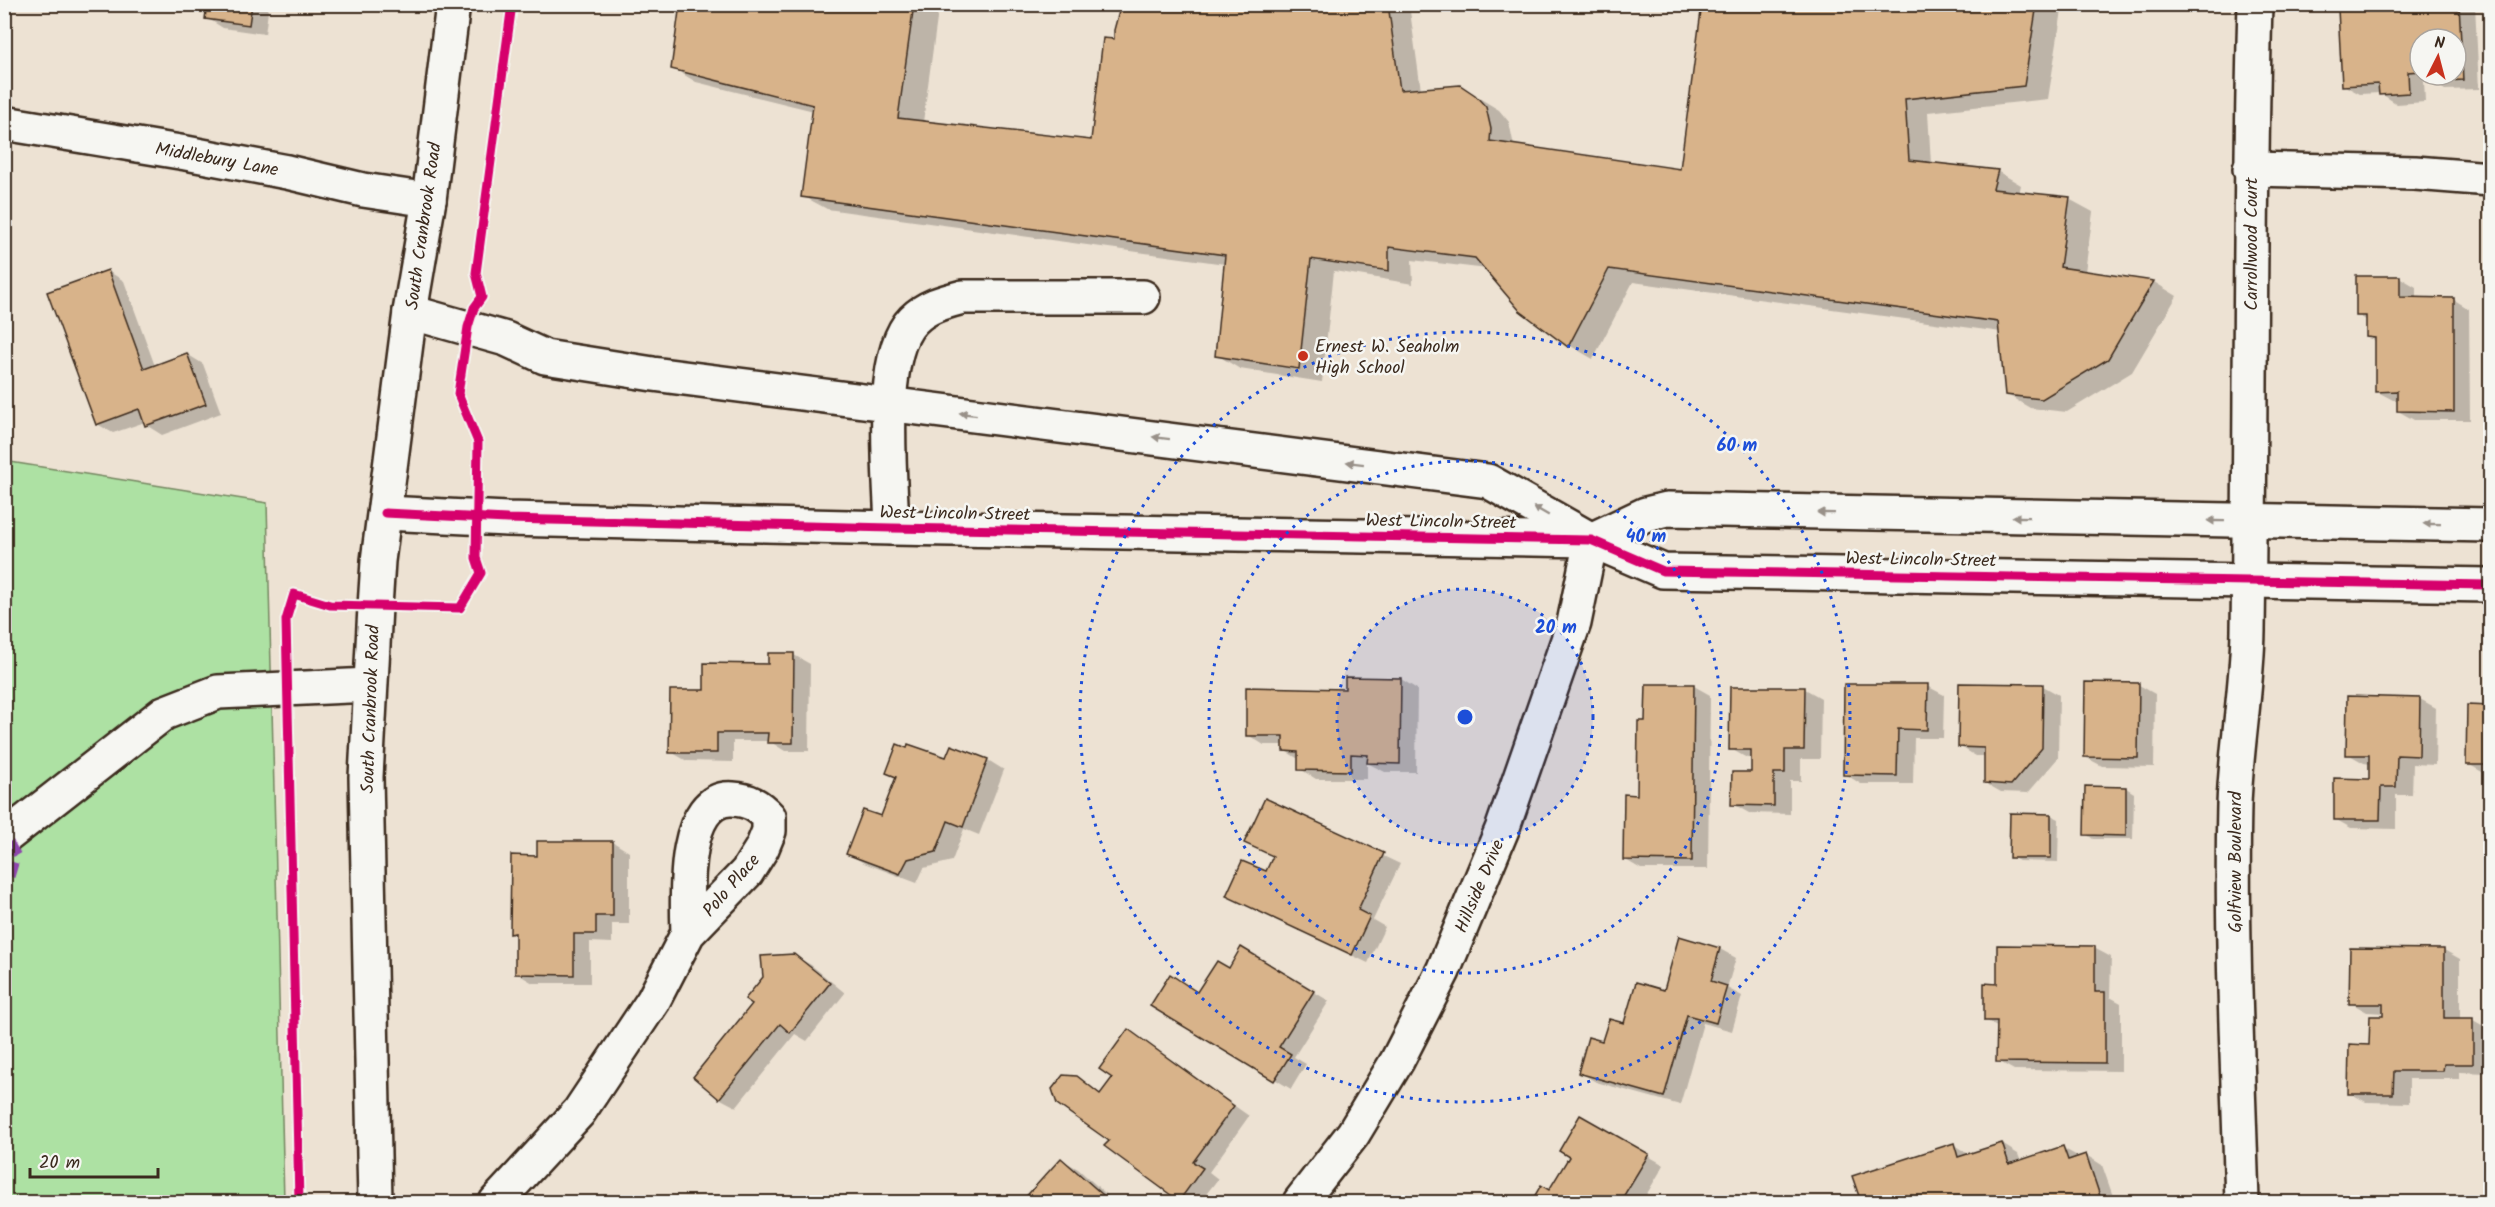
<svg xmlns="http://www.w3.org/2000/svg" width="2495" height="1207" font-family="Kalam,sans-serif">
  <rect width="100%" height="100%" fill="#ede2d3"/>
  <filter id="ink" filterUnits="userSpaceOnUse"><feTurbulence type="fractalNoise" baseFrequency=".0167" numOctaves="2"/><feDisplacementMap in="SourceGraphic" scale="12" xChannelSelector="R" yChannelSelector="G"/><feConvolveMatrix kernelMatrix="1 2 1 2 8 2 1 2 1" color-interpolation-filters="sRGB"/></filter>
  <g filter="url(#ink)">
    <path fill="#ade1a3" stroke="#748660" stroke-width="1.5" d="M4,461L267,503L284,1202H5Z"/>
    <g fill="#0003" fill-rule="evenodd">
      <path d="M208,4H269L265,34L223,28L207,18Z"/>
      <path d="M681,4H939L923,122L1092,141L1123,4H1409L1421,90L1460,87L1484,101L1499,110L1509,122L1514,146L1681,170L1704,4H2063L2048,99L1928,112L1931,164L1997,171L2021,185L2019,194L2069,199L2093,212L2085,272L2154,282L2177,296L2132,372L2067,412L2030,408L2006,394L2001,332L1633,282L1593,359L1569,345L1521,310L1487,269L1412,260L1413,284L1334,271L1322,382L1240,369L1217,355L1225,264L827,209L803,196L814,111L696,82L673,68Z"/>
      <path d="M2402,4H2475L2479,89L2445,90L2429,80H2424L2425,102L2397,104L2380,93L2360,94L2343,85ZM2420,39H2456V75H2420Z"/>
      <path d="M108,271L124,281L155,366L187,354L203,364L221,413L162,435L146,425L145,422L113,433L97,424Z"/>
      <path d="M2399,277L2416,287V299H2453L2469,309L2470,420H2414L2398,411V400H2393L2376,391V341L2368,337V321L2357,315Z"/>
      <path d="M794,655L810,664L809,751H785L769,741H733V762L687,761L671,752L705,692Z"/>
      <path d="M1401,679L1417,689L1416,772H1385L1367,763V779H1316L1300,769V760L1284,750V745H1264L1248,735L1346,691Z"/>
      <path d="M2139,685L2155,694L2154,767L2102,766L2085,757Z"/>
      <path d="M1694,686L1710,695L1708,869H1641L1624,859L1639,797L1647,723Z"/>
      <path d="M1927,686L1944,695L1943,738H1914L1913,784H1861L1845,774Z"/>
      <path d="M2043,686L2059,695L2058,758L2028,793L2001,792L1985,783V756H1976L1959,746Z"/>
      <path d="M1805,689L1821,698L1820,759H1801V781H1790V814L1749,813L1733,804L1753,773V758H1747L1731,749Z"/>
      <path d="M2420,699L2436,708L2435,765L2413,764L2412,795H2396V829L2351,828L2335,819L2370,780V764L2364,763L2348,754Z"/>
      <path d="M2468,707H2490V773H2484L2468,764Z"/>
      <path d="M952,747L988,760L1004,770L979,835L964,829L952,861L924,868L917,883L864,863L848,854L882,818L897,778L888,773L908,750L947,759Z"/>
      <path d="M2126,788L2134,793L2133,839H2093L2086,834Z"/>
      <path d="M1266,800L1400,864L1373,920L1385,927L1368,963L1228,896L1266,873L1274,857L1246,843Z"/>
      <path d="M2011,814L2051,815L2059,819L2058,862L2019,861L2011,857Z"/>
      <path d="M613,842L629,852V924H612V943L590,942V983H533L516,973L517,936L512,933L539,857Z"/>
      <path d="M2094,948L2111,957L2110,997L2121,1003V1071L2014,1070L1998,1061V1028L1986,1020L1998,986Z"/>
      <path d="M1720,949L1736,958L1727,988L1742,996L1732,1031L1703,1023L1680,1105L1596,1082L1579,1072L1603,1043Z"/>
      <path d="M2444,950L2460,959V1020H2473L2489,1029V1073L2459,1072V1079H2409V1103L2366,1102L2350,1093L2385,1017V1013L2367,1012L2351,1003Z"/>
      <path d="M794,956L811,965L845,993L807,1041L795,1034L736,1107L719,1098Z"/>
      <path d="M1258,958L1329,1001L1294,1057L1306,1064L1291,1089L1152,1005L1198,993Z"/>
      <path d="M1128,1031L1249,1116L1209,1172L1218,1179L1200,1202H1184L1179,1200L1111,1140L1076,1078L1102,1094L1114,1077Z"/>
      <path d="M1580,1117L1664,1165L1642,1202H1533L1542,1187L1550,1192L1571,1156Z"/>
      <path d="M2002,1144L2018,1154L2021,1162L2063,1148L2079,1157L2086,1155L2102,1165L2115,1202H1862L1854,1177L1954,1145L1970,1155Z"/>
      <path d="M1062,1160L1078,1169L1115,1202H1023Z"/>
    </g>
    <g fill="#d8b38a" stroke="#3b2a1e" stroke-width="1.5">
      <path d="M207,4H252L249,25L205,19Z"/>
      <path d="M680,4H914L898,118L1091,140L1103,38L1114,39V30L1121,4H1388L1400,90L1460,85L1475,95L1486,107L1491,129L1490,141L1680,169L1702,4H2037L2024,86L1905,99L1909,160L1998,170L1993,189L2070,197L2060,267L2154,281L2108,359L2042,399L2005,395L1998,322L1609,269L1568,347L1520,311L1475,258L1389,247V271L1311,259L1299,369L1215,356L1225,255L801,197L813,105L671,69Z"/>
      <path d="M2459,4L2463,80L2428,82L2427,75H2456V39H2420V71L2408,72L2409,93L2379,95L2378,84L2342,86L2338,9L2400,4Z"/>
      <path d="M108,270L144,369L187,353L206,404L145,426L139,409L96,425L47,292Z"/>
      <path d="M2356,276H2400V297L2454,298V412L2397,411V391L2375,392V338L2366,337V316H2356Z"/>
      <path d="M768,653H794L793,743H767L768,733H717V753H669L670,690H704V663L768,664Z"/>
      <path d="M1345,677L1401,678L1400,764L1367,763L1368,755L1351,754V771L1298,770V752L1283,751V736H1246V687L1345,689Z"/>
      <path d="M2085,682L2139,683L2138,758L2084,757Z"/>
      <path d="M1959,683L2043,684L2042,748L2011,785L1984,783V748L1958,747Z"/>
      <path d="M1646,684H1694L1692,861L1623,860L1624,794L1637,795L1638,721H1645Z"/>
      <path d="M1844,684H1928L1927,730L1898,729L1897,776L1843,775Z"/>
      <path d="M1730,687H1805L1804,750H1785V773H1774V806L1731,805L1732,772H1751V750H1729Z"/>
      <path d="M2347,696L2420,698L2419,756L2397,755L2396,787H2381L2380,820H2334V778L2369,779V755H2346Z"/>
      <path d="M2467,705L2490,706V765H2466Z"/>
      <path d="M897,744L907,748L908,744L946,757L951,745L988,759L963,827L948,821L936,852L908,859L900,874L846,854L863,810L881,816L896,777L886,773Z"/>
      <path d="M2085,786L2126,787V836L2084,835Z"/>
      <path d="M1265,798L1384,853L1358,910L1370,916L1352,955L1226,896L1242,861L1266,871L1273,856L1244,843Z"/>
      <path d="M2010,813L2051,814V858H2009Z"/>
      <path d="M537,841H613V916H596V934H574V975L515,974V933L510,934L511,855L537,856Z"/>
      <path d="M1679,936L1720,948L1711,981L1727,986L1716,1023L1687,1015L1664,1097L1578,1073L1588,1037L1602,1041L1609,1019L1624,1023L1636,982L1664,990Z"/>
      <path d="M1997,945L2095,946V992H2105V1063L1996,1062L1997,1021H1984V983L1997,984Z"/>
      <path d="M1241,947L1314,991L1279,1047L1291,1054L1274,1081L1150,1006L1170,974L1197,992L1217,961L1229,968Z"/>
      <path d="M2350,948L2444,949V1018H2473V1064H2444L2443,1071H2394L2393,1094H2348L2349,1044L2369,1045L2370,1016H2383V1004H2349Z"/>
      <path d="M794,954L830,983L790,1033L780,1024L719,1099L693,1077L752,1004L745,999L763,977L761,956Z"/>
      <path d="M1128,1029L1234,1106L1193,1162L1203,1168L1179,1201L1104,1146L1109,1141L1057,1104L1052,1089L1063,1075L1077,1076L1100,1094L1112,1078L1099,1069Z"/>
      <path d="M1580,1115L1649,1154L1620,1202H1531L1541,1185L1549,1190L1569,1157L1559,1151Z"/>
      <path d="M1954,1143L1958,1157L2002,1143L2009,1164L2063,1146L2068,1160L2086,1154L2102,1202H1861L1852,1176Z"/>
      <path d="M1061,1158L1111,1202H1021Z"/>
    </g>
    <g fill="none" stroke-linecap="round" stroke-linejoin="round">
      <defs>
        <g id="minor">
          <path d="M4,123L186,153L287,172L363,190L429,200"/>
          <path d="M2250,169L2415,173L2490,179"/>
          <path d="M410,312L506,339L545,357L653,374L1488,481L1590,539"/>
          <path d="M385,513L507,519L892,528L1591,540L1663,571L2490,585"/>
          <path d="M892,528C891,478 877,356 913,320C927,306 944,302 963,297H1143"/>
          <path d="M1591,540L1646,514L1667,509L2490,525"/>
          <path d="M4,838L164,713L218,692L370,685"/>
          <path d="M375,1202L366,777L375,607L378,561L410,312L429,200L453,4"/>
          <path d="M496,1202L579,1112L653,1001L688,933L747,872L762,848L769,831V817C758,805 749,800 733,799C681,795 687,899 688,933"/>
          <path d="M1300,1202L1353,1134L1397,1061L1443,971L1503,827L1574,623L1591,540"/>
          <path d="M2242,1202C2238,1070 2231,937 2234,805C2236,747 2247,689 2248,631C2251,422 2249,213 2255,4"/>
        </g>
      </defs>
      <use href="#minor" stroke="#3b2a1e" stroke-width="38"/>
      <use href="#minor" stroke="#f6f6f2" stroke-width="33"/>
      <path stroke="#8e44ad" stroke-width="8" stroke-dasharray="15 8" stroke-linecap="butt" d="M4,899L17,855L6,836"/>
      <defs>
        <g id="cycleway">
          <path d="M385,513L507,519L892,528L1591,540L1663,571L2490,585"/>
          <path d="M299,1202L286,620L294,594L330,605L460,608L481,573L476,558L478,442L458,394L468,327L474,308L482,297L476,273L512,4"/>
        </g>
      </defs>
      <use href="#cycleway" stroke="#f6f6f2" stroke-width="13"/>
      <use href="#cycleway" stroke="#d6006c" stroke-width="9"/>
    </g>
    <defs><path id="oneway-solid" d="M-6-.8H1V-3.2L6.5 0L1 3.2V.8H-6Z" transform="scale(1.5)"/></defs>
    <g fill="#989088">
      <use href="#oneway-solid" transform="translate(968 414) rotate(-173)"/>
      <use href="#oneway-solid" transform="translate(1161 438) rotate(-173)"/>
      <use href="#oneway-solid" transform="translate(1355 463) rotate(-173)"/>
      <use href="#oneway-solid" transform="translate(1541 511) rotate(-150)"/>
      <use href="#oneway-solid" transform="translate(1826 513) rotate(-179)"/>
      <use href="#oneway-solid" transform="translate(2021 517) rotate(-179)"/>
      <use href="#oneway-solid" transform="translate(2216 521) rotate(-179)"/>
      <use href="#oneway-solid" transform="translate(2432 524) rotate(-179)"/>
    </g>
  </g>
  <circle cx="1465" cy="717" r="128" fill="#1d4ed8" fill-opacity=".12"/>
  <g fill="none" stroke="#1d4ed8" stroke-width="3" stroke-dasharray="3 6">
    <circle cx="1465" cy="717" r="128"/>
    <circle cx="1465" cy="717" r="256"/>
    <circle cx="1465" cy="717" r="385"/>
  </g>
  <circle fill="#c8321e" stroke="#f6f6f2" stroke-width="2" cx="1303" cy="356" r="6"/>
  <g text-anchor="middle" stroke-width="5" stroke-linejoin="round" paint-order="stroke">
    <g font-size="18" fill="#3b2a1e" stroke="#f6f6f2">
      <text transform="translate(217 159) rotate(10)" y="6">Middlebury Lane</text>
      <text transform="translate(423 226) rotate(-82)" y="6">South Cranbrook Road</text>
      <text transform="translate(2251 244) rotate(-90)" y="6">Carrollwood Court</text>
      <text transform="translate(955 513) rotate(1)" y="6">West Lincoln Street</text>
      <text transform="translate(1441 521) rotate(1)" y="6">West Lincoln Street</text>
      <text transform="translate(1921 559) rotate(1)" y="6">West Lincoln Street</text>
      <text transform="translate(370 709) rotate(-88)" y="6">South Cranbrook Road</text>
      <text transform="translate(2235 862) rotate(-90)" y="6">Golfview Boulevard</text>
      <text transform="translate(731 885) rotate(-49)" y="6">Polo Place</text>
      <text transform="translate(1479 886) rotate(-67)" y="6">Hillside Drive</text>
    </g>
    <g font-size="18" fill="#3b2a1e" stroke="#f6f6f2" text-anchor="start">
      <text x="1315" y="352">Ernest W. Seaholm<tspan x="1315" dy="21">High School</tspan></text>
    </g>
  </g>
  <circle cx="1465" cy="717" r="9" fill="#1d4ed8" stroke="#f6f6f2" stroke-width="3"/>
  <g font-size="18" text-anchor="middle" font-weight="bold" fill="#1d4ed8" stroke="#f6f6f2" stroke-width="5" stroke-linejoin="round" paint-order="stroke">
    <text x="1737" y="451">60 m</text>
    <text x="1646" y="542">40 m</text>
    <text x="1556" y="633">20 m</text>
  </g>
  <rect width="2495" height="1207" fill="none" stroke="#f6f6f2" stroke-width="24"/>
  <rect x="12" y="12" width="2471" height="1183" fill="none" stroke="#3b2a1e" stroke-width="2" filter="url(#ink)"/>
  <g transform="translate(2438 57) rotate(6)"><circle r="28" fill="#f6f6f2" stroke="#aba49d" stroke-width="1.5"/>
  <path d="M0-4.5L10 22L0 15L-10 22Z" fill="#c8321e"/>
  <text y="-9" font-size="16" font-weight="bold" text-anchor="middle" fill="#3b2a1e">N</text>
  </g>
  <path d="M30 1168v9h128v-9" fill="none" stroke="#3b2a1e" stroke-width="3"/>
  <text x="39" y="1168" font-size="18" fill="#3b2a1e" stroke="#f6f6f2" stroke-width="4.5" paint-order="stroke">20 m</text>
</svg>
